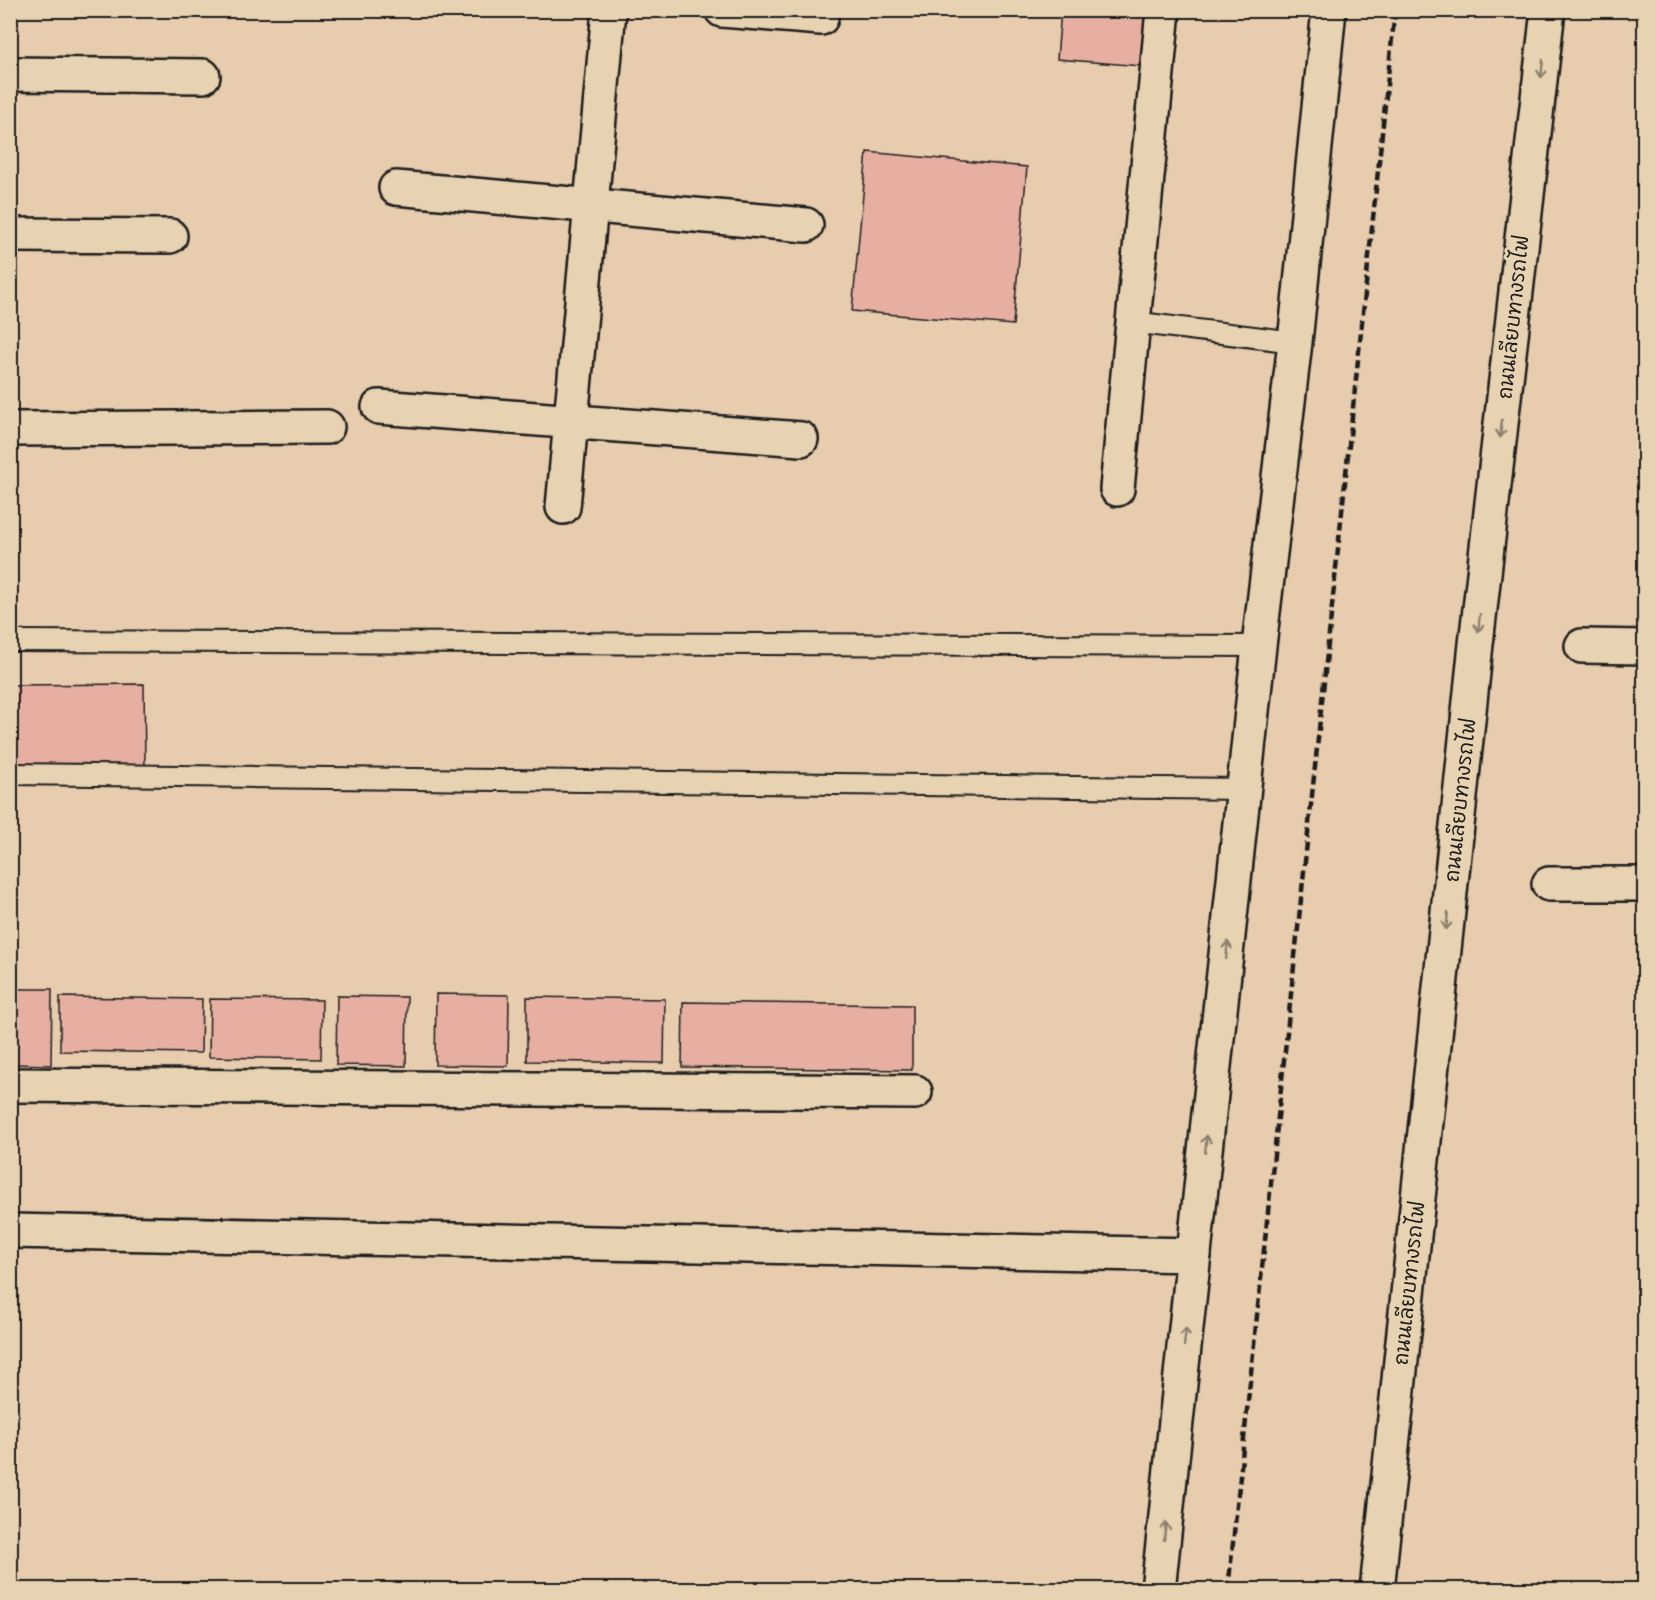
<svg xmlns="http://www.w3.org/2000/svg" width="1655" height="1600" font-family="Pangolin,'Playpen Sans Thai',sans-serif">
  <rect width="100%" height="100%" fill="#e7ccae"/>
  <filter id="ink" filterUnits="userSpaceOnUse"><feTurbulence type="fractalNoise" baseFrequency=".0167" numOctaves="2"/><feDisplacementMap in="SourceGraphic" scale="12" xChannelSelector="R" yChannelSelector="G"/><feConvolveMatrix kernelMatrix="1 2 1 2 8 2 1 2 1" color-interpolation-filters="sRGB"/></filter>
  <g filter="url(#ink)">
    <g fill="#e7aea2" stroke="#1c1c1c" stroke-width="1.5">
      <path d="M1061,10H1146L1141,66L1057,59Z"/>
      <path d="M867,152L1027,167L1013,325L852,311Z"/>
      <path d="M144,684L145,765H10V685Z"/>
      <path d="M10,989H52L51,1065L10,1064Z"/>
      <path d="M436,994L509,995L508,1066L435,1065Z"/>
      <path d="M337,996L407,997L406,1066L336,1065Z"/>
      <path d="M60,997L202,999L201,1053L60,1051Z"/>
      <path d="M527,997L665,999L664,1063L527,1061Z"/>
      <path d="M210,999L322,1000L321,1059L209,1057Z"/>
      <path d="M683,1002L912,1005V1070L682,1067Z"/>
    </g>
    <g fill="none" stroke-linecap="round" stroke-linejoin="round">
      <defs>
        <g id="service">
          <path d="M1132,322L1295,342"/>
          <path d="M10,641L1259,646"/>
          <path d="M10,774L1244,789"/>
        </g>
        <g id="minor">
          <path d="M722,10L821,18"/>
          <path d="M10,74L203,76"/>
          <path d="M396,188L806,225"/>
          <path d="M10,235L170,236"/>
          <path d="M379,407L801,439"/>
          <path d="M10,429L327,427"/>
          <path d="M1117,489L1163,10"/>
          <path d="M563,507L609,10"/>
          <path d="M1582,646L1644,647"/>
          <path d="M1549,884H1644"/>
          <path d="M10,1085L915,1092"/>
          <path d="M10,1231L1194,1255"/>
        </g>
        <g id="tertiary">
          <path d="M1158,1590L1259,646L1295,342L1329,10"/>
          <path d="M1377,1590L1476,644L1548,10"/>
        </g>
      </defs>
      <use href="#service" stroke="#1c1c1c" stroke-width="24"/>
      <use href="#minor" stroke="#1c1c1c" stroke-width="38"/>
      <use href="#tertiary" stroke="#1c1c1c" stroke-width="38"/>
      <use href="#service" stroke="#e7d3b1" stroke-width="20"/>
      <use href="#minor" stroke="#e7d3b1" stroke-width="33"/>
      <use href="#tertiary" stroke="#e7d3b1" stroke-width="33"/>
      <path stroke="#1c1c1c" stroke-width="4.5" stroke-dasharray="9 4.5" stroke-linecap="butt" d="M1228,1590L1395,10"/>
    </g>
    <defs><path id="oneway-shaft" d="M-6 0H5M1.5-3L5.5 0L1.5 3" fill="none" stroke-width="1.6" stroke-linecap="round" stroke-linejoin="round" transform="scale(1.5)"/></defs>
    <g stroke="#8c816e">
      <use href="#oneway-shaft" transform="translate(1542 69) rotate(96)"/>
      <use href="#oneway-shaft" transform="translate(1501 429) rotate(96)"/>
      <use href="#oneway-shaft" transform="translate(1479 623) rotate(96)"/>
      <use href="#oneway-shaft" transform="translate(1447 921) rotate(96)"/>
      <use href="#oneway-shaft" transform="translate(1227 950) rotate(-84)"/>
      <use href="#oneway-shaft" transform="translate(1206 1144) rotate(-84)"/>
      <use href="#oneway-shaft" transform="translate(1185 1337) rotate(-84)"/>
      <use href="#oneway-shaft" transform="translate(1165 1531) rotate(-84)"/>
    </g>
  </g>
  <g text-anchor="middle" stroke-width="6" stroke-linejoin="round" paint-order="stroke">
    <g font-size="20" fill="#1c1c1c" stroke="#e7d3b1">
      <text transform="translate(1513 317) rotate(-84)" y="7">ถนนเลียบทางรถไฟ</text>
      <text transform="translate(1460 800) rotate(-84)" y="7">ถนนเลียบทางรถไฟ</text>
      <text transform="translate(1409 1283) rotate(-84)" y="7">ถนนเลียบทางรถไฟ</text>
    </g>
  </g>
  <rect width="1655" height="1600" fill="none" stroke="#e7d3b1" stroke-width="36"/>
  <rect x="18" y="18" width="1619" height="1564" fill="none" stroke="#1c1c1c" stroke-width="2" filter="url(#ink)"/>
</svg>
